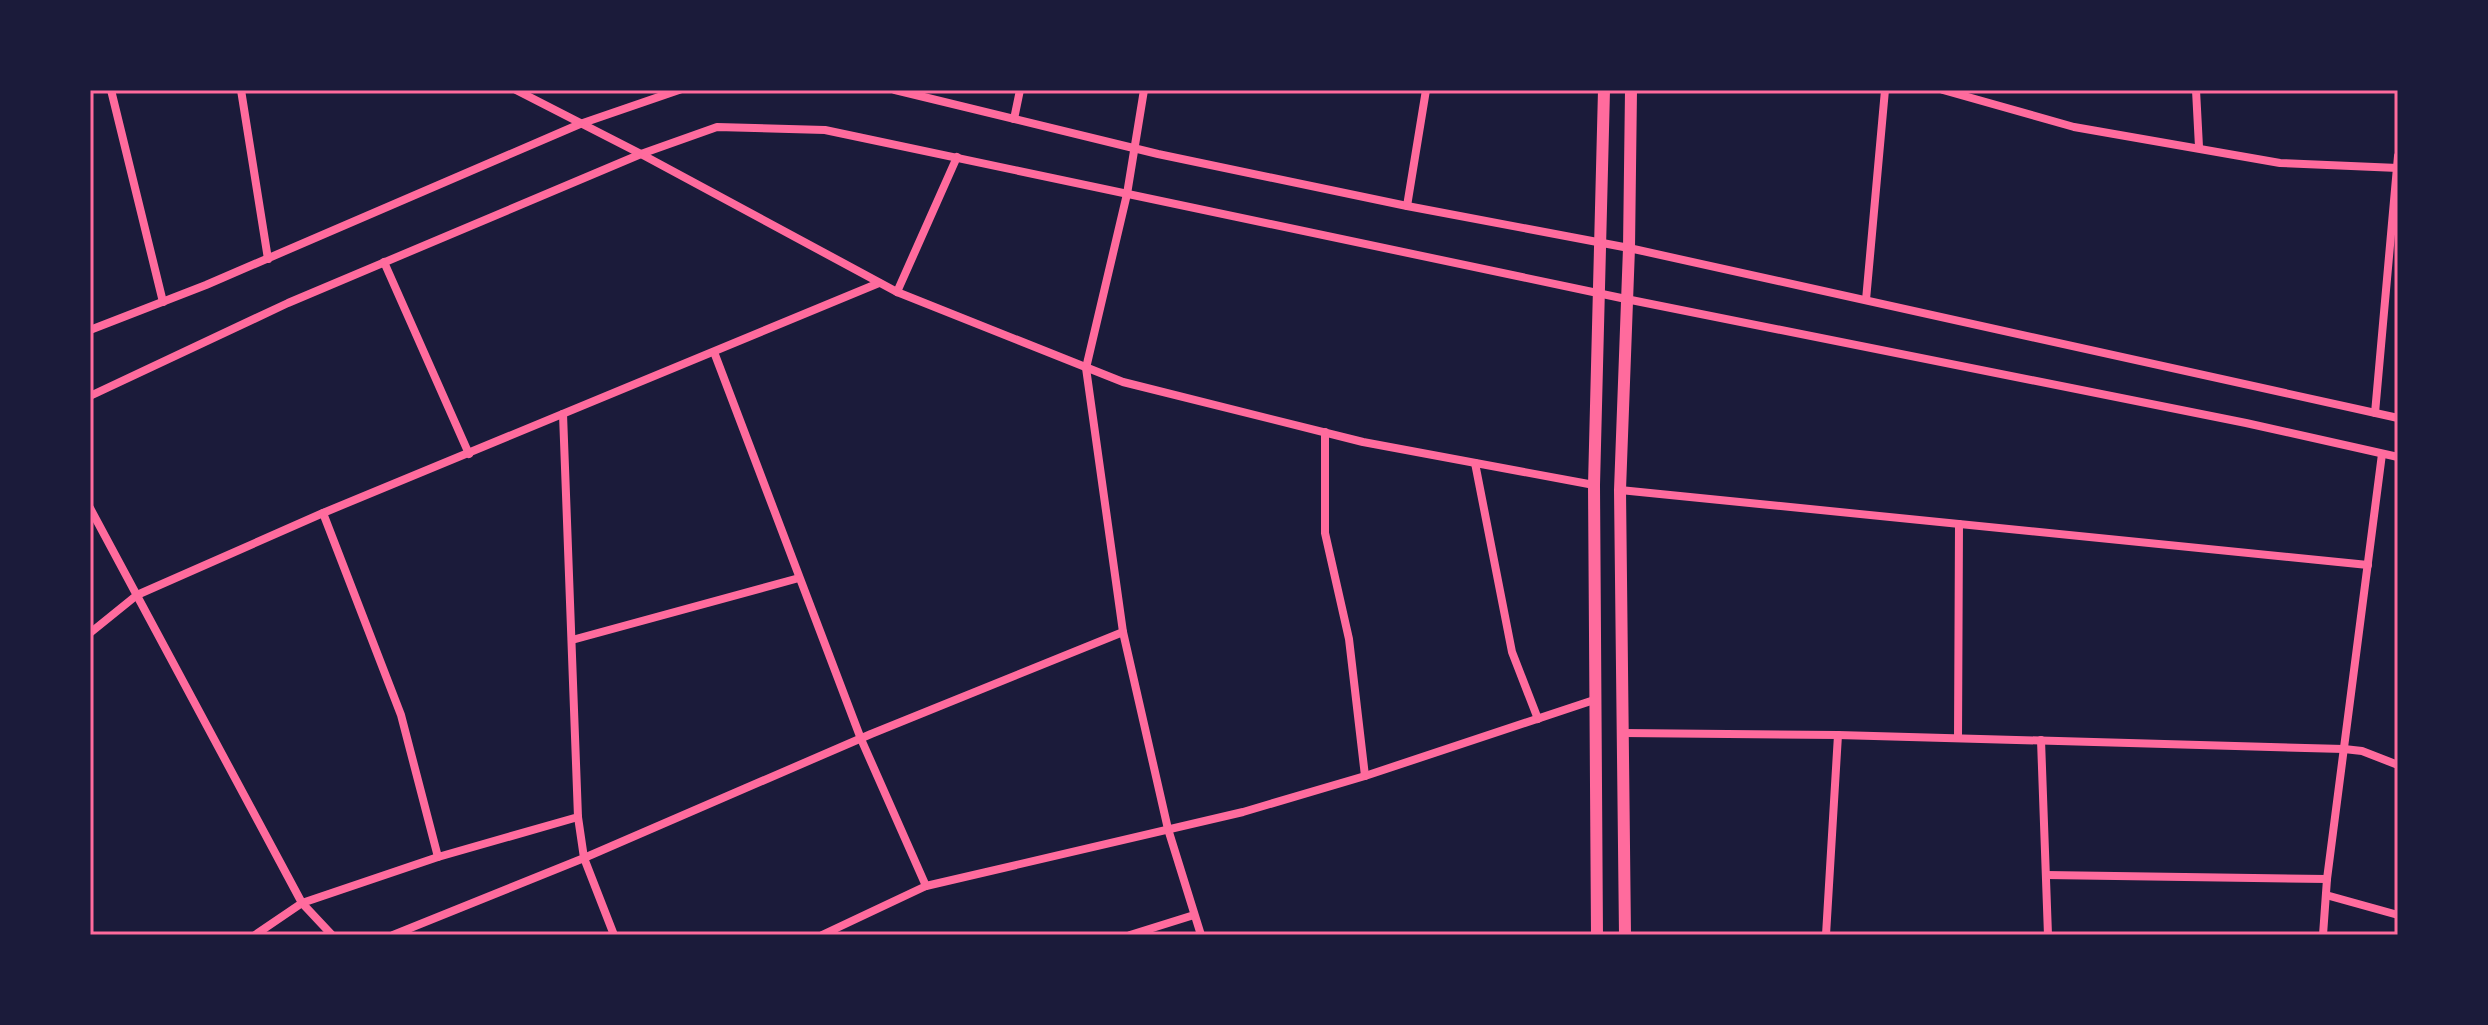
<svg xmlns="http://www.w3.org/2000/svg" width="2488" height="1025" font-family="'Work Sans',sans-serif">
  <rect width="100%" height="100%" fill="#1b1b3a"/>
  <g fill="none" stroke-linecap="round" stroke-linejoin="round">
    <g stroke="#ff6b9d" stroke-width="8">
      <path d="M111,90L163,302"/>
      <path d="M241,90L268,259"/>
      <path d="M516,90L641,154L897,292L1123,382L1363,442L1594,485"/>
      <path d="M895,90L1158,154L1407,206L1629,248L2398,418"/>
      <path d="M1943,90L2074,127L2280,163L2398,168"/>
      <path d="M2196,90L2199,147"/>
      <path d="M1014,119L1020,90"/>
      <path d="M1407,206L1426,90"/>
      <path d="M384,262L469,454"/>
      <path d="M897,292L957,157"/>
      <path d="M1866,300L1885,90"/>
      <path d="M90,330L206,285L580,124L679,90"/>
      <path d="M714,352L861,739L926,886"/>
      <path d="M90,396L288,303L641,154L717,127L825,130L1626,299L2246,423L2398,457"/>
      <path d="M2375,413L2398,156"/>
      <path d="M1325,432V533L1349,639L1365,776"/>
      <path d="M1475,463L1512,652L1538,719"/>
      <path d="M1620,490L2368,565"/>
      <path d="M90,508L302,903L255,935"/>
      <path d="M323,513L401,715L438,857L578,817L563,414"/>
      <path d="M1123,632L1168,829L1201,935"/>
      <path d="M90,633L137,595L323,513L879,283"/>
      <path d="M572,640L799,578"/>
      <path d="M1623,733L1838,735L2344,749L2362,751L2398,765"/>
      <path d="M1958,738L1959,524"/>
      <path d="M2041,740L2048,935"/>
      <path d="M2046,875L2327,879"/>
      <path d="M2326,895L2398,915"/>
      <path d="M332,935L302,903L438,857"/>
      <path d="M393,935L584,858L578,817"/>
      <path d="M614,935L584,858L871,734L1123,632L1086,368L1127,194L1144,90"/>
      <path d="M822,935L926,886L1243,812L1365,776L1594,700"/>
      <path d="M1130,935L1194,915"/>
      <path d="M1826,935L1838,735"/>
      <path d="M2323,935L2327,879L2382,454"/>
    </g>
    <g stroke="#ff6b9d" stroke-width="12">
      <path d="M1597,935L1594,485L1604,90"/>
      <path d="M1625,935L1620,490L1629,248L1631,90"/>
    </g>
  </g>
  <rect width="2488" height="1025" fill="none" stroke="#1b1b3a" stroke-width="184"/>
  <rect x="92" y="92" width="2304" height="841" fill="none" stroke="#ff6b9d" stroke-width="3"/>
</svg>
